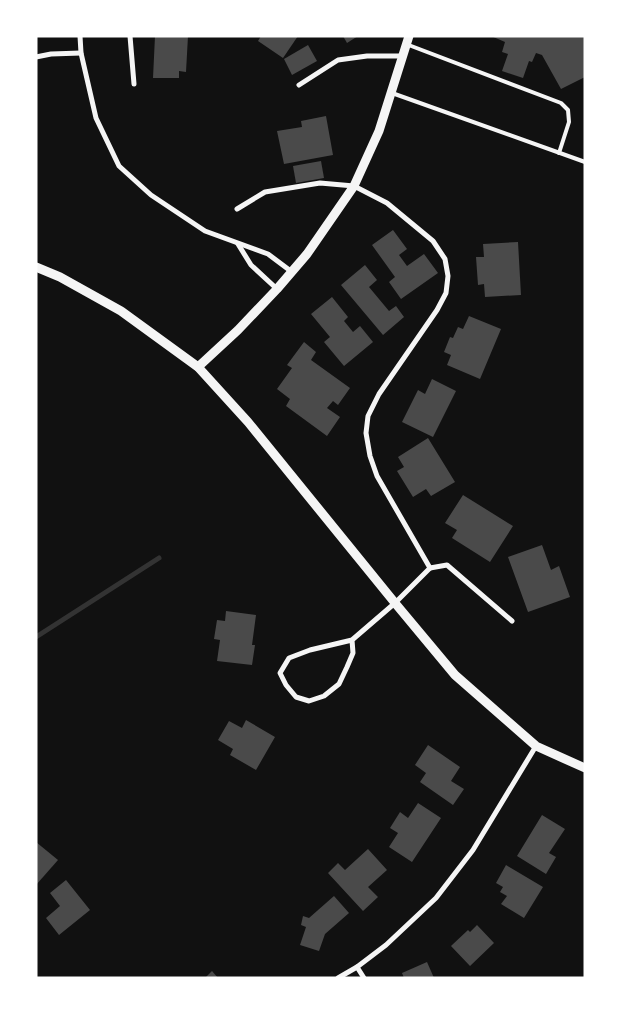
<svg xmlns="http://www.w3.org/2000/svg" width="621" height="1014" font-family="Montserrat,sans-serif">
  <rect width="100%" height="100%" fill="#111"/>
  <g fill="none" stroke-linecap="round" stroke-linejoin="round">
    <path stroke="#333" stroke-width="5" d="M36,637L159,558"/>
  </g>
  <g fill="#4a4a4a">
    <path d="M155,36H188L186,72L179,71V78H153Z"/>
    <path d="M261,36H298L283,58L258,41Z"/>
    <path d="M343,36H358L347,43Z"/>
    <path d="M491,36H585V77L561,89L542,55L536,53L532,62L529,61L523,78L502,71L508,54L502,52L505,42Z"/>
    <path d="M308,45L317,61L292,75L284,59Z"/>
    <path d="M326,116L333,155L284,164L277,131L302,127L301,121Z"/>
    <path d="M321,161L324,178L296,183L293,166Z"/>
    <path d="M393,230L407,249L399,255L407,266L424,254L438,273L401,299L389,282L395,277L372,245Z"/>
    <path d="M518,242L521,295L485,297L484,284L478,285L476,257H484L483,244Z"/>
    <path d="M365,265L377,280L369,287L389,311L396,306L404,317L383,335L341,285Z"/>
    <path d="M332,297L348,317L344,321L353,332L360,326L373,342L344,366L324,342L330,337L311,314Z"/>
    <path d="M469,316L501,329L480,379L447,365L451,355L444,352L450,337L453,338L458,327L463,329Z"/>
    <path d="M304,342L316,352L311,360L350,388L338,405L333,401L327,408L340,417L327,436L286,406L290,399L277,389L292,368L287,365Z"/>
    <path d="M432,379L456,391L433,437L402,422L418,390L425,394Z"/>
    <path d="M428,438L455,482L431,496L426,489L413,497L397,471L404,467L398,457Z"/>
    <path d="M463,495L513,526L490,562L452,538L457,530L445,523Z"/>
    <path d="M542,545L551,570L559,566L570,597L528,612L508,557Z"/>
    <path d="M226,611L256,615L252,645H255L252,665L217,661L220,640L214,639L217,620L225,621Z"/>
    <path d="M246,720L275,737L256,770L230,755L233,749L218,740L229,721L242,728Z"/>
    <path d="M428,745L460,767L451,781L464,789L453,805L420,782L426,773L415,765Z"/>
    <path d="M418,803L441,818L412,862L389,847L398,833L390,828L400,812L408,818Z"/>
    <path d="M542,815L565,829L549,853L556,857L546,874L517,856Z"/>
    <path d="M36,842L58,860L36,885Z"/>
    <path d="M368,849L387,870L368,887L378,897L363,911L328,873L338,863L345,870Z"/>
    <path d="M506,865L543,887L524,918L501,904L507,896L500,892L503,887L496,883Z"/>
    <path d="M66,880L90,910L59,935L46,918L60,906L50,893Z"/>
    <path d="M334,896L349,913L325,934L319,951L300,945L306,927L301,925L303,916L309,918Z"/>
    <path d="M477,925L494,943L470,966L451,946L468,930L470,932Z"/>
    <path d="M427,962L434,978H404L402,973Z"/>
    <path d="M212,971L218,978H205Z"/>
  </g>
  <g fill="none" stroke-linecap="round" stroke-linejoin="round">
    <g stroke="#f5f5f5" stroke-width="4">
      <path d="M406,44L561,103L568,110L569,122L559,153"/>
      <path d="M392,93L585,162"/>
    </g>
    <g stroke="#f5f5f5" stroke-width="5">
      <path d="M80,36L81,53L96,118L119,166L151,195L205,231L268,254L292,272"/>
      <path d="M130,36L134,84"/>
      <path d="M36,57L51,54L81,53"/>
      <path d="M299,85L338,60L367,56H402"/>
      <path d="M237,209L265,192L320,183L354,186L387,203L433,241L445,259L448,276L446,293L437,310L379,394L368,416L366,433L370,456L377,476L430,568"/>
      <path d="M238,244L251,265L277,289"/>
      <path d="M430,568L447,565L512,621"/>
      <path d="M352,640L353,653L347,667L339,684L324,696L309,701L296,697L286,685L280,673L289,658L310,650L352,640L395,603L430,568"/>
      <path d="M357,967L364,978"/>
      <path d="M338,978L357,967L386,945L436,898L473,850L536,746"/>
    </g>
    <g stroke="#f5f5f5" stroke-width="9">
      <path d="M36,267L60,277L121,311L198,367L248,422L395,603L455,675L536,746L585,768"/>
      <path d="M198,367L238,330L277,289L307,254L354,186L379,131L409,36"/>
    </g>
  </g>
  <rect width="621" height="1014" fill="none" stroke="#ffffff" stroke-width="75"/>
</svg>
